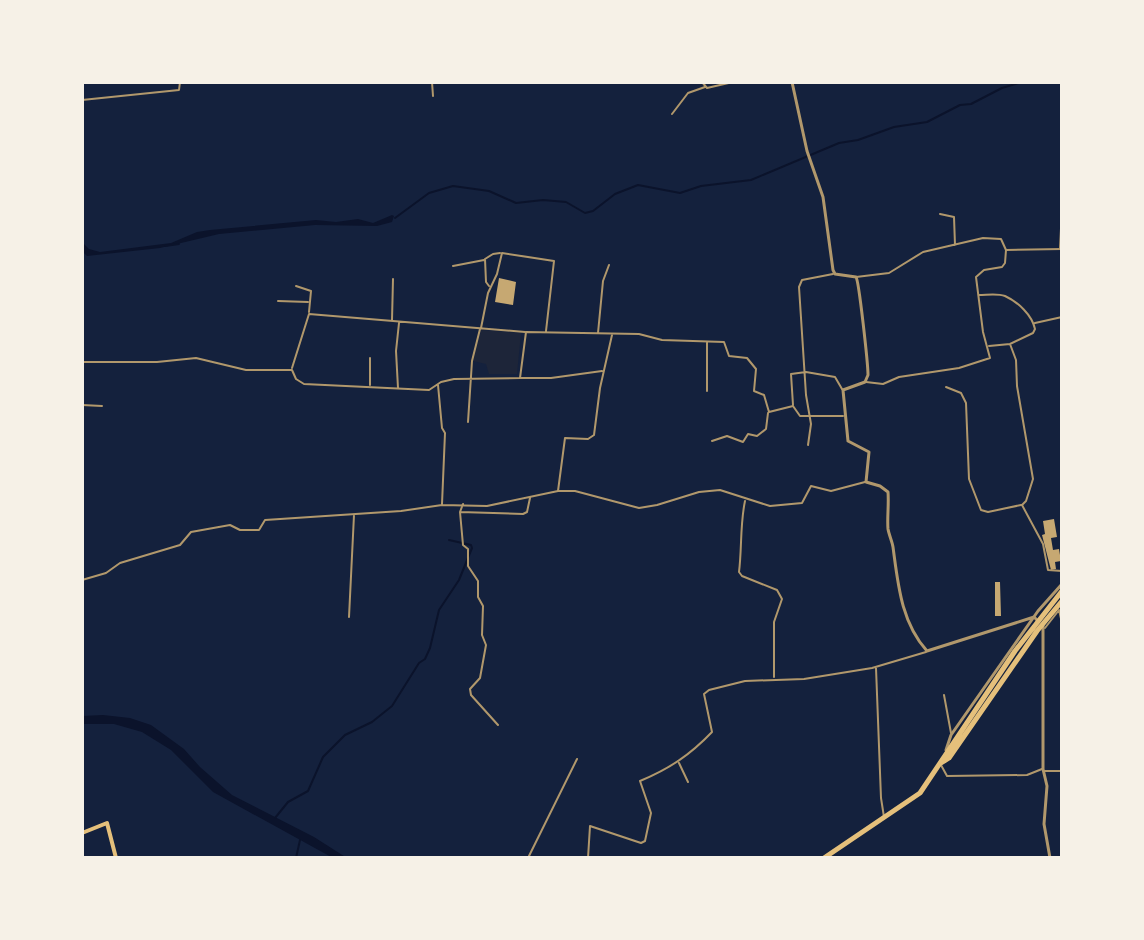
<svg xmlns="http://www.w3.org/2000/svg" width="1144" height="940" font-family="Cabin,sans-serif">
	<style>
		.green { fill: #1d2539 }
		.water { fill: #0b132b }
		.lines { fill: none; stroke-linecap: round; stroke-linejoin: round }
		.stream { stroke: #0b132b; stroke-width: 2 }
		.building { fill: #c6a872 }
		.minor { stroke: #b1986c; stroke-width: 2 }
		.tertiary { stroke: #b1986c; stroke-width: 3 }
		.secondary { stroke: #e5c07b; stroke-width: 4 }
		.trunk { stroke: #e5c07b; stroke-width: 5 }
	</style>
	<rect width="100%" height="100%" fill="#14213d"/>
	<path class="green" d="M481 330 521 333 517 374H489L486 364 473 361Z"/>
	<path class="water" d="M392 215 394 216 392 222 377 226 315 225 219 234 160 248 87 256 82 251V242L89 249 100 252 171 243 197 232 210 230 316 220 336 222 358 219 373 223Z
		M103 715 130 718 151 725 184 749 200 767 232 795 314 837 347 858H333L213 792 171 750 142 732 114 724H82V716Z"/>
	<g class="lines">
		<path class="stream" d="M395 218 429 193 453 186 489 191 516 203 543 200 566 202 585 213 593 211 615 194 638 185 680 193 701 186 751 180 839 143 858 140 894 127 927 122 960 105 971 104 1002 88 1022 82
			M165 246 179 244
			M275 818 288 802 308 791 323 757 345 735 372 722 392 706 419 663 425 659 430 648 439 610 459 580 472 548 471 545 449 540
			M296 858 300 840"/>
	</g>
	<path class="building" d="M499 278 516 282 513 305 495 302Z
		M1054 519 1057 537 1051 538 1053 550 1059 549 1061 561 1055 562 1056 569 1051 570 1042 535 1045 534 1043 521Z
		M995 582H1000L1001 616H995Z"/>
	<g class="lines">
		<path class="minor" d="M432 82 433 96
			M702 82 707 88 733 82
			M82 100 179 90 180 82
			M672 114 688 93 705 87
			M940 214 954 217 955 245
			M1060 248 1062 209
			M453 266 484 260
			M856 277 889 273 923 252 983 238 1001 239 1006 250 1062 249
			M296 286 311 291 309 312
			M489 286 486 282 485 259 493 254 500 253
			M979 295C987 295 997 293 1005 296 1018 302 1032 315 1035 329L1033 333 1010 344 989 346
			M278 301 308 302
			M392 320 393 279
			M1035 323 1062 317
			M481 328 488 293 497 274 502 253 554 261 546 331
			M598 333 603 281 609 265
			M707 342V391
			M1010 344 1016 360 1017 386 1033 479 1026 501 1022 505 1043 544 1048 570 1062 571
			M370 358V385
			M82 362H157L196 358 246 370H292L296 379 304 384 429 390 441 382 454 379 520 378 526 332 639 334 662 340 724 342 729 356 747 358 756 369 754 391 764 395 769 412 793 406 800 416H843
			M292 368 309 314 525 332
			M521 378H551L602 371
			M866 382 883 384 899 377 959 368 990 358 983 332 976 277 984 270 1002 267 1005 263 1006 250
			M438 385 442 428 445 433 442 504
			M946 387 961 393 966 403 969 479 981 510 988 512 1021 505
			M398 388 396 351 399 323
			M82 405 102 406
			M793 405 791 374 806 372 835 377 842 389
			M468 422 472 361 480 329
			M1062 436V544
			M712 441 727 436 743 442 748 434 757 436 766 429 768 413
			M808 445 811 424 806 395 799 287 802 280 833 274
			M558 491 565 438 588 439 594 435 600 388 612 335
			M745 501C740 524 742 548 739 572L742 576 777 590 782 599 774 622V677
			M463 504 460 512 523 514 527 512 530 498
			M460 512 463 545 468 549V566L478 581V597L483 606 482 635 486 645 480 678 470 689 471 695 498 725
			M82 580 106 573 120 563 180 545 191 532 230 525 240 530H259L265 520 401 511 442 505 487 506 558 491H575L639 508 657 505 699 492 720 490 770 506 802 503 811 486 831 491 865 482
			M349 617 354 515
			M1045 628 1059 610 1062 623
			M876 668 881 798 884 817
			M944 695 951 733
			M679 763 688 782
			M941 765 947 776 1027 775 1042 769
			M1045 771H1062
			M161 858 165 857
			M528 858 577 759
			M588 858 590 826 641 843 645 841 651 813 640 781C669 769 690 755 712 732L704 694 709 690 745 681 804 679 872 668 926 652"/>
		<path class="tertiary" d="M792 82 807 151 823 197 833 270 835 274 856 277C859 281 868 364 868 375L865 382 843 390 848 441 869 452 866 482 880 486 888 492C889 504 887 518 888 529 889 535 892 541 893 547 898 584 901 622 927 651L1034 617 1038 621
			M1043 626V769L1047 786 1044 824 1050 858
			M946 750 951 735 1038 611 1062 584"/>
		<path class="secondary" d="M82 833 107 823 116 858"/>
		<path class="trunk" d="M941 763 949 758 1037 631 1062 601
			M824 858 920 793 1015 651 1062 591"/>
	</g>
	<rect width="1144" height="940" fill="none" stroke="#f6f1e7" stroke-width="168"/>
</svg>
